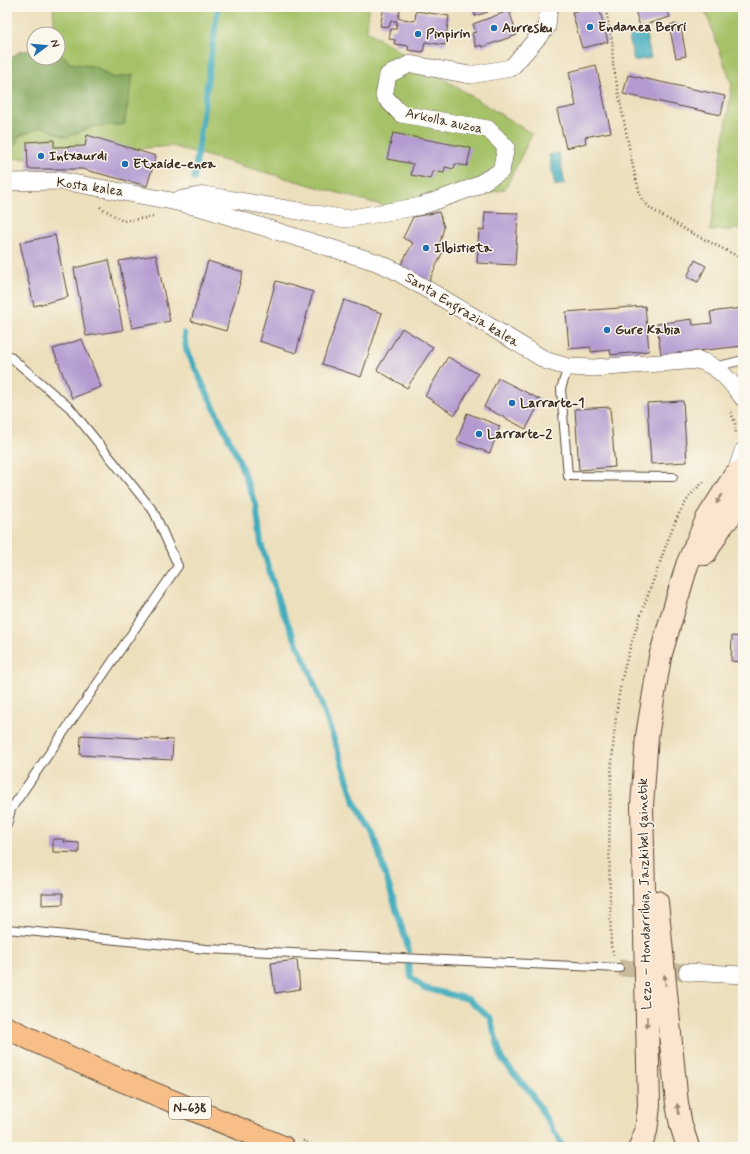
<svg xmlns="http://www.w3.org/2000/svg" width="750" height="1154" font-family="Mynerve,sans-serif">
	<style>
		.green { fill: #a6c269; stroke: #707644 }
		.forest { fill: #84a85d; stroke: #60693e }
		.water { fill: #3daabc; stroke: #3c6a6d }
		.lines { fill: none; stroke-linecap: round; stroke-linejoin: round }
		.stream { stroke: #3daabc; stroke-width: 6 }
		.building { fill: #b39bd1 }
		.street-tunnel { stroke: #c9bb9c; stroke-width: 17; stroke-dasharray: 17 8; stroke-linecap: butt }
		.lane-casing { stroke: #564536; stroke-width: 10 }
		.street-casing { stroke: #564536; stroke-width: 18 }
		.secondary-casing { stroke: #564536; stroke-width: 24 }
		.primary-casing { stroke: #564536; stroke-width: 24 }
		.path { stroke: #564536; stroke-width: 2.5; stroke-dasharray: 1 3; stroke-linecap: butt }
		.lane { stroke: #fff; stroke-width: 8 }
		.street { stroke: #fff; stroke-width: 17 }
		.secondary { stroke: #fce5cf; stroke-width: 22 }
		.primary { stroke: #f7be88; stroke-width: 22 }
		.oneway { fill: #9c8876 }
		.poi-dot { fill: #1f6fb2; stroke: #fbf7ec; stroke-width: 1.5 }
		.labels { text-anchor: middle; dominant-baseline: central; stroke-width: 3; stroke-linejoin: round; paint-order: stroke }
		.shield { fill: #fbf7ec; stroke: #75685c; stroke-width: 1 }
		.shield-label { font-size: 13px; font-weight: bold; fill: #3b2a1e }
		.poi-label { font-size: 14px; font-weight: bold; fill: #3b2a1e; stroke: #fbf7ec; text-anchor: start }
		.street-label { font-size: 14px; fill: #3b2a1e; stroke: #fbf7ec }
	</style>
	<rect width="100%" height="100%" fill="#fbf7ec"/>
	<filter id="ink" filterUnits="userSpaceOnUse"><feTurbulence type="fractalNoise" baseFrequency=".025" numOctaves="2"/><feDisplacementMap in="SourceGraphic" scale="8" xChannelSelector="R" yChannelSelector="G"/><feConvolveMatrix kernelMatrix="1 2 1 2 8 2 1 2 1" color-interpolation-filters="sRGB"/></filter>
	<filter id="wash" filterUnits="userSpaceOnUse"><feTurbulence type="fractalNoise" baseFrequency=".012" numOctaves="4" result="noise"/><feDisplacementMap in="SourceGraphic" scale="16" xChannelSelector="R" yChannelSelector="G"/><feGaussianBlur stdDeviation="0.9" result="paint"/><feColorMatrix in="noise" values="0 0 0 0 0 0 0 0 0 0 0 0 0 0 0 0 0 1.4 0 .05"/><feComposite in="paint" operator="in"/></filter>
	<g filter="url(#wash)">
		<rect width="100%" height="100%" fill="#ecdfbc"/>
		<path class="green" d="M53 7H369L367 31 532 134 505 189 413 214 172 146 10 159 19 136 42 127 66 137 99 125 124 124 113 78 96 67 70 63 58 50V34H55Z
			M704 7H743V229L710 231 732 85Z"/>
		<path class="forest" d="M34 50V58H58V50L70 63 96 67 113 78 133 75 124 125 95 126 66 137 42 127 19 136 10 159 7 157V61L20 51Z"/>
		<path class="water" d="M645 30 651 58 634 61 628 33Z
			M559 153 565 184 555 186 549 155Z"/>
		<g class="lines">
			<path class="stream" d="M194 179 218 7
				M184 333 186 349 238 458 256 505 261 543 280 606 310 672 337 748 355 803 373 834 409 951
				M408 962 411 977 424 988 468 999 490 1018 502 1060 531 1093 563 1147"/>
		</g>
		<g id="blocks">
			<path class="building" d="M384 7 400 10 398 18 415 21 416 11 449 16 445 45 425 42 423 52 408 50 409 46 394 44 395 40 389 39 391 29H396L397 21H391L389 27 380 26Z
				M473 7H486L488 12 475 16Z
				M502 7H511L513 12 510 13 517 35 482 47 481 45 476 47 472 33 476 32 473 24 503 13Z
				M591 7H599L608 42 582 48 572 12Z
				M634 7H666L670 17 640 26Z
				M676 24 681 27 686 56 676 58 669 25Z
				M596 65 611 132 585 137 586 143 566 148 557 110 576 106 569 72Z
				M628 75 725 96 721 115 623 94Z
				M393 133 471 148 467 166 455 164 454 169 445 167 444 173 433 171 431 179 411 175 413 164 387 159Z
				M87 135 156 156 147 186 82 169H28L27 142 54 140V147L85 146Z
				M439 212 444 227 439 246 444 249 428 283 400 266 413 243 403 238 413 217Z
				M485 212 518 213 515 265 477 263 479 230H484Z
				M55 235 68 297 34 306 20 243Z
				M156 255 170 321 132 328 119 261Z
				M109 260 123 330 86 336 74 268Z
				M695 260 706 266 698 282 687 277Z
				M208 261 243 272 226 331 191 321Z
				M276 281 313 292 296 353 259 341Z
				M344 300 382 313 361 377 322 364Z
				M645 306 649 351 611 355 610 350 591 352V347L569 349 566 312Z
				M743 308V346L661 355 657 324 692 319 693 325 712 323 710 312Z
				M402 328 433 347 407 388 377 370Z
				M82 339 101 387 72 398 53 349Z
				M448 357 478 374 455 415 425 396Z
				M498 378 541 400 526 429 484 407Z
				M683 401 687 462 651 464 647 403Z
				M610 407 615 467 579 470 575 409Z
				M467 413 500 426 490 453 457 441Z
				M732 636 743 637V662L731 661Z
				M81 735 173 740 172 760 80 755Z
				M53 839H65L64 842 79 843V853L53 852Z
				M42 893H63V904L42 905Z
				M297 960 300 989 275 993 271 963Z"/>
		</g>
	</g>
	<g filter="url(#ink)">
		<use href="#blocks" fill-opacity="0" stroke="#564536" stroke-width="1"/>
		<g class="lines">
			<path class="street-tunnel" d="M619 968 687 972"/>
			<defs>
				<path id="lane" d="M7 354 70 408 154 512 178 566 11 809 7 825
					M568 367 561 389 568 476 673 477
					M715 367 743 360
					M7 929 206 949 619 968"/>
				<path id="street" d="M7 182 62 181 172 201 202 208 376 262 394 270 476 318 547 361 568 367 594 368 698 360C719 366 731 382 743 398
					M178 200 204 195 346 219 421 206 474 187 501 171 506 147 488 129 401 114 384 96 388 75 410 64 470 75 511 68 547 27 549 7
					M735 475 743 451
					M687 972 743 975"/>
				<path id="secondary" d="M705 554 721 527 743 500
					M657 902 677 1104 681 1125 688 1147
					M640 1147 646 1131 649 1106 642 806 647 736 660 657 687 565 707 519 735 475 743 469"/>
				<path id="primary" d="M7 1028 97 1070 283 1147"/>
			</defs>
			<use href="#lane" class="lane-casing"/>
			<use href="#street" class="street-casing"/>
			<use href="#secondary" class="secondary-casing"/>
			<use href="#primary" class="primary-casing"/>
			<path class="path" d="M603 7 606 11 612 39 613 65 633 167 641 198 651 209 686 230 743 259
				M100 207 123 221 153 217
				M731 412 735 423 736 434
				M614 955 611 946C609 864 607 782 618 701 625 653 643 609 659 565 670 535 679 501 705 481
				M303 1141 317 1147"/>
			<use href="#lane" class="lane"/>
			<use href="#street" class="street"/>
			<use href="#secondary" class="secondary"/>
			<use href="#primary" class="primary"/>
		</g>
		<defs><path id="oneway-solid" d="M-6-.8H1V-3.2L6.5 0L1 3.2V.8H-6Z"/></defs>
		<g class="oneway">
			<use href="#oneway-solid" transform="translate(719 499) rotate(121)"/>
			<use href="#oneway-solid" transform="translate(665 980) rotate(-96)"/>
			<use href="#oneway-solid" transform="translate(647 1022) rotate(89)"/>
			<use href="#oneway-solid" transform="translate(678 1109) rotate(-100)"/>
		</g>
	</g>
	<g class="poi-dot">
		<circle cx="590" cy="27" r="4"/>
		<circle cx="494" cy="28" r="4"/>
		<circle cx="418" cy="34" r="4"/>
		<circle cx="41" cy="156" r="4"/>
		<circle cx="125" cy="164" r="4"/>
		<circle cx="426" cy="248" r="4"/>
		<circle cx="607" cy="330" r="4"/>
		<circle cx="512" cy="403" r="4"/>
		<circle cx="479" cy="434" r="4"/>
	</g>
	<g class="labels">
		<rect class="shield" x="169" y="1097" width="42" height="22" rx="3"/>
		<g class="shield-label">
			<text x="190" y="1108">N-638</text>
		</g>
		<g class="poi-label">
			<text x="598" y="27">Endanea Berri</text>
			<text x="502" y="28">Aurresku</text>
			<text x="426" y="34">Pinpirin</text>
			<text x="49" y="156">Intxaurdi</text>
			<text x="133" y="164">Etxaide-enea</text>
			<text x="434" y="248">Ilbistieta</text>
			<text x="615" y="330">Gure Kabia</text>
			<text x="520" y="403">Larrarte-1</text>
			<text x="487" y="434">Larrarte-2</text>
		</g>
		<g class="street-label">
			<text transform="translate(444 121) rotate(12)">Arkolla auzoa</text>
			<text transform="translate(90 187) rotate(8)">Kosta kalea</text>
			<text transform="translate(462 310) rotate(31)">Santa Engrazia kalea</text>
			<text transform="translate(645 894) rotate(-91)">Lezo – Hondarribia, Jaizkibel gainetik</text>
		</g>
	</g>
	<rect width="750" height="1154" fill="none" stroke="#fbf7ec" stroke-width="24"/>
	<g transform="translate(46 46) rotate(74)"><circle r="19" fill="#fbf7ec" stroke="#aea59a"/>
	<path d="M0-3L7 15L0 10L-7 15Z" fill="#1f6fb2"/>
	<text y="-6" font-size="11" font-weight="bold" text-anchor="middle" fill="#3b2a1e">N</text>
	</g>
</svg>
